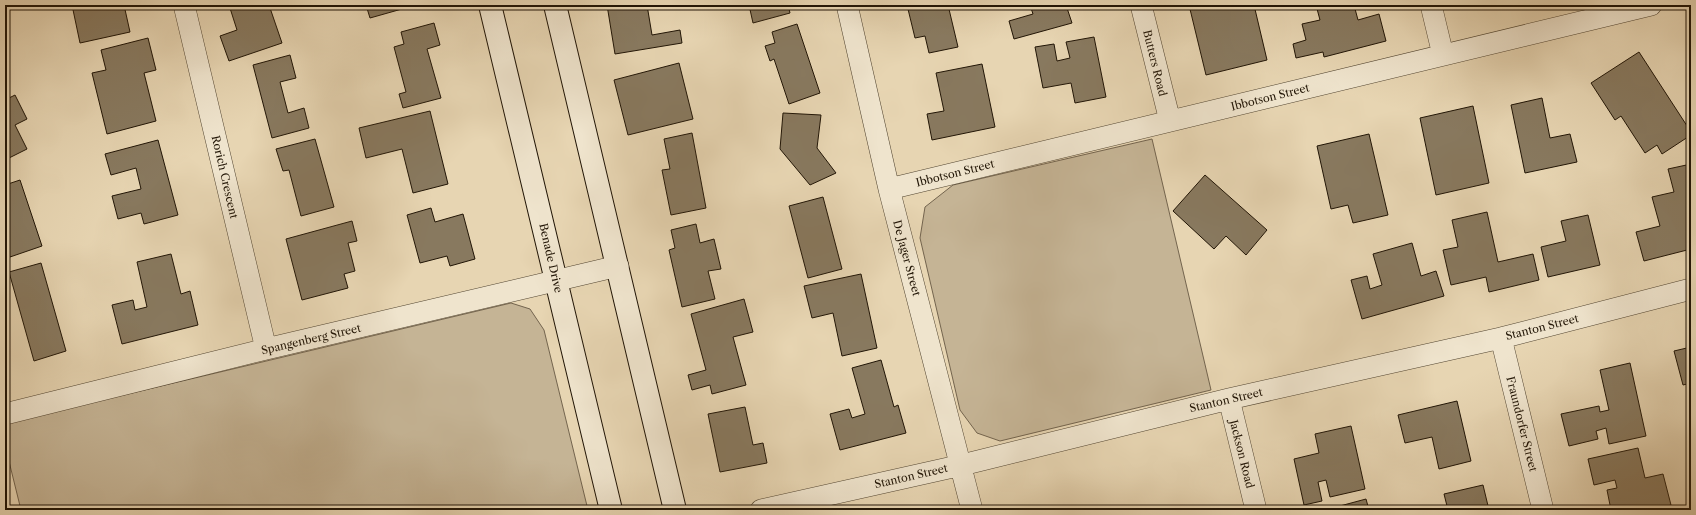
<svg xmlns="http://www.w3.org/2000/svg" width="1696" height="515" font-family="'Libre Caslon Text',serif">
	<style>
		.green { fill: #c5b495; stroke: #73644e }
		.building { fill: #88795f; stroke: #211506 }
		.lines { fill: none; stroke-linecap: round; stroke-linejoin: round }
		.street-casing { stroke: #524531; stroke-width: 22 }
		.secondary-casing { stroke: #211506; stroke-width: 24 }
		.street { stroke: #efe4cd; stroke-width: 21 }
		.secondary { stroke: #efe4cd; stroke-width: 22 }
		.labels { text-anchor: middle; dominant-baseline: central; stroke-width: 4; stroke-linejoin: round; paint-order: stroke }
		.street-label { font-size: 11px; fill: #211506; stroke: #efe4cd }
	</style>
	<rect width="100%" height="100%" fill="#e7d5b2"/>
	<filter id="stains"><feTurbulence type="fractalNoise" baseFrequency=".005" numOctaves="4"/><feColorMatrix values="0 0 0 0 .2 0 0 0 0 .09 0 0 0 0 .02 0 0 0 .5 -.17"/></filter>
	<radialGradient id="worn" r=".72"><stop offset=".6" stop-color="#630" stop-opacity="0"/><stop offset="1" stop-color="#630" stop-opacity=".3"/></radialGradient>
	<path class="green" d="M1152 139 1211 390 1000 441 977 433 960 410 920 238 925 207 953 185Z
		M511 303 530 309 544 330 588 510H21L5 445V423Z"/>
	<path class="building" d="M72 5H124L130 32 80 43Z
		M229 5H269L282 43 229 61 220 36 237 30Z
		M366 5H416L370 18Z
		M607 5H647L652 35 680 30 682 43 615 54Z
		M749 5H788L790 13 753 23Z
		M907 5H948L958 47 929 53 925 36 915 38Z
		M1030 5H1066L1072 23 1014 39 1009 21 1033 14Z
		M1189 5H1254L1267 60 1206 75Z
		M1316 5H1354L1358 20 1379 14 1386 41 1324 57 1323 52 1296 58 1293 44 1306 40 1302 24 1320 20Z
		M5 14 9 38 5 39Z
		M434 23 440 45 427 49 441 98 403 108 399 94 406 92 394 47 404 44 401 32Z
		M797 24 820 93 789 104 774 59 770 61 765 46 775 43 772 32Z
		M1094 37 1106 97 1075 103 1071 83 1043 88 1035 47 1054 44 1057 61 1070 58 1066 42Z
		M148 38 156 70 144 73 156 121 107 134 92 73 106 70 101 50Z
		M1639 52 1691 132V135L1662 154 1657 145 1645 153 1621 116 1615 120 1591 83Z
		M290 55 296 78 280 82 288 113 304 108 309 128 272 138 253 65Z
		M679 63 693 119 628 135 614 80Z
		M982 64 995 127 932 140 927 114 944 111 936 73Z
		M15 95 27 119 15 125 27 149 5 160V100Z
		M1542 98 1550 138 1570 134 1577 162 1525 173 1511 105Z
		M1473 106 1489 183 1436 195 1420 118Z
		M430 111 448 184 413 193 402 149 366 158 359 128Z
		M783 113 821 115 817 148 836 173 810 185 780 149Z
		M692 133 706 208 671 215 662 170 670 169 664 139Z
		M1369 134 1388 215 1353 223 1348 205 1331 209 1317 146Z
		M315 139 334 207 301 216 289 170 283 171 276 149Z
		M158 140 178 215 144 224 141 213 118 219 112 196 141 189 136 168 111 175 105 154Z
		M1691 164V249L1644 261 1636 232 1660 226 1652 197 1674 192 1668 169Z
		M1205 175 1267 230 1246 255 1226 236 1214 249 1173 211Z
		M20 180 42 246 10 257 5 241V185Z
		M823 197 842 269 808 278 789 206Z
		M431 208 435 222 463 214 475 259 450 266 447 256 420 263 407 215Z
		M1487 212 1498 262 1533 254 1539 280 1489 292 1486 277 1451 285 1443 250 1458 247 1452 220Z
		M1588 215 1600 265 1548 277 1541 247 1566 241 1561 221Z
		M352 221 357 241 348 243 355 271 344 274 348 288 302 300 286 239Z
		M696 224 700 243 714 239 721 269 708 271 715 299 682 307 669 250 675 248 671 230Z
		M1412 243 1421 276 1436 271 1444 296 1362 319 1351 280 1367 276 1370 289 1382 285 1373 254Z
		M171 254 181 294 190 291 198 325 122 344 112 305 133 300 135 310 147 307 137 262Z
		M41 263 66 351 34 361 9 272Z
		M861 274 877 348 842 356 833 313 812 318 804 286Z
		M744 299 753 332 733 337 746 385 712 394 710 385 692 390 688 375 706 370 691 314Z
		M1691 347V383L1683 385 1674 351Z
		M881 360 894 407 898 405 906 433 840 450 830 414 849 409 852 418 865 414 852 368Z
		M1630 363 1646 436 1609 444 1606 428 1596 431 1598 439 1569 446 1561 414 1599 406 1600 412 1609 410 1600 370Z
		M1457 401 1471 461 1439 469 1432 437 1405 443 1398 415Z
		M745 407 753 445 763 443 767 463 720 472 708 414Z
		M1351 426 1365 489 1330 497 1326 480 1318 482 1322 501 1304 505 1294 459 1319 453 1315 434Z
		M1638 448 1645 478 1663 474 1671 505 1649 510H1611L1607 490 1617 488 1615 480 1594 485 1588 459Z
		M1483 485 1489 510H1448L1444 494Z
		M1366 499 1369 510H1325Z"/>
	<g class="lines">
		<defs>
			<path id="street" d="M184 5 266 349
				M847 5 889 189 972 510
				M1141 5 1170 121
				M1431 5 1443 55
				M889 189 1651 5
				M1501 338 1543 510
				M1229 399 1256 510
				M5 414 266 349 618 266
				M761 510 962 465 1229 399 1501 338 1691 289"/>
			<path id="secondary" d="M490 5 611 510
				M555 5 675 510"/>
		</defs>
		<use href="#street" class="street-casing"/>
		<use href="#secondary" class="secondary-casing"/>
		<use href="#street" class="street"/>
		<use href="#secondary" class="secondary"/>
	</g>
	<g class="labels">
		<g class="street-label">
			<text transform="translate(1155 63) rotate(76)">Butters Road</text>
			<text transform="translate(1270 97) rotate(-14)">Ibbotson Street</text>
			<text transform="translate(955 173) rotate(-14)">Ibbotson Street</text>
			<text transform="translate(225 177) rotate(77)">Rorich Crescent</text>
			<text transform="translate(551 258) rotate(77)">Benade Drive</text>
			<text transform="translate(907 258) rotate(75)">De Jager Street</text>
			<text transform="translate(1542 327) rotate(-14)">Stanton Street</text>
			<text transform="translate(311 339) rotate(-13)">Spangenberg Street</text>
			<text transform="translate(1226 400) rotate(-13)">Stanton Street</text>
			<text transform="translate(1522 424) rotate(76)">Fraundorfer Street</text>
			<text transform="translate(1242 454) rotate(76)">Jackson Road</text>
			<text transform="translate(911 476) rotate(-13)">Stanton Street</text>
		</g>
	</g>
	<rect width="1696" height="515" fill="none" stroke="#e7d5b2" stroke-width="20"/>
	<rect x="6" y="6" width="1684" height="503" fill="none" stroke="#211506" stroke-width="2"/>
	<rect x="10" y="10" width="1676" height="495" fill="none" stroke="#211506"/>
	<rect width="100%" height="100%" filter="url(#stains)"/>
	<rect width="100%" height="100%" fill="url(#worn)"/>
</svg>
